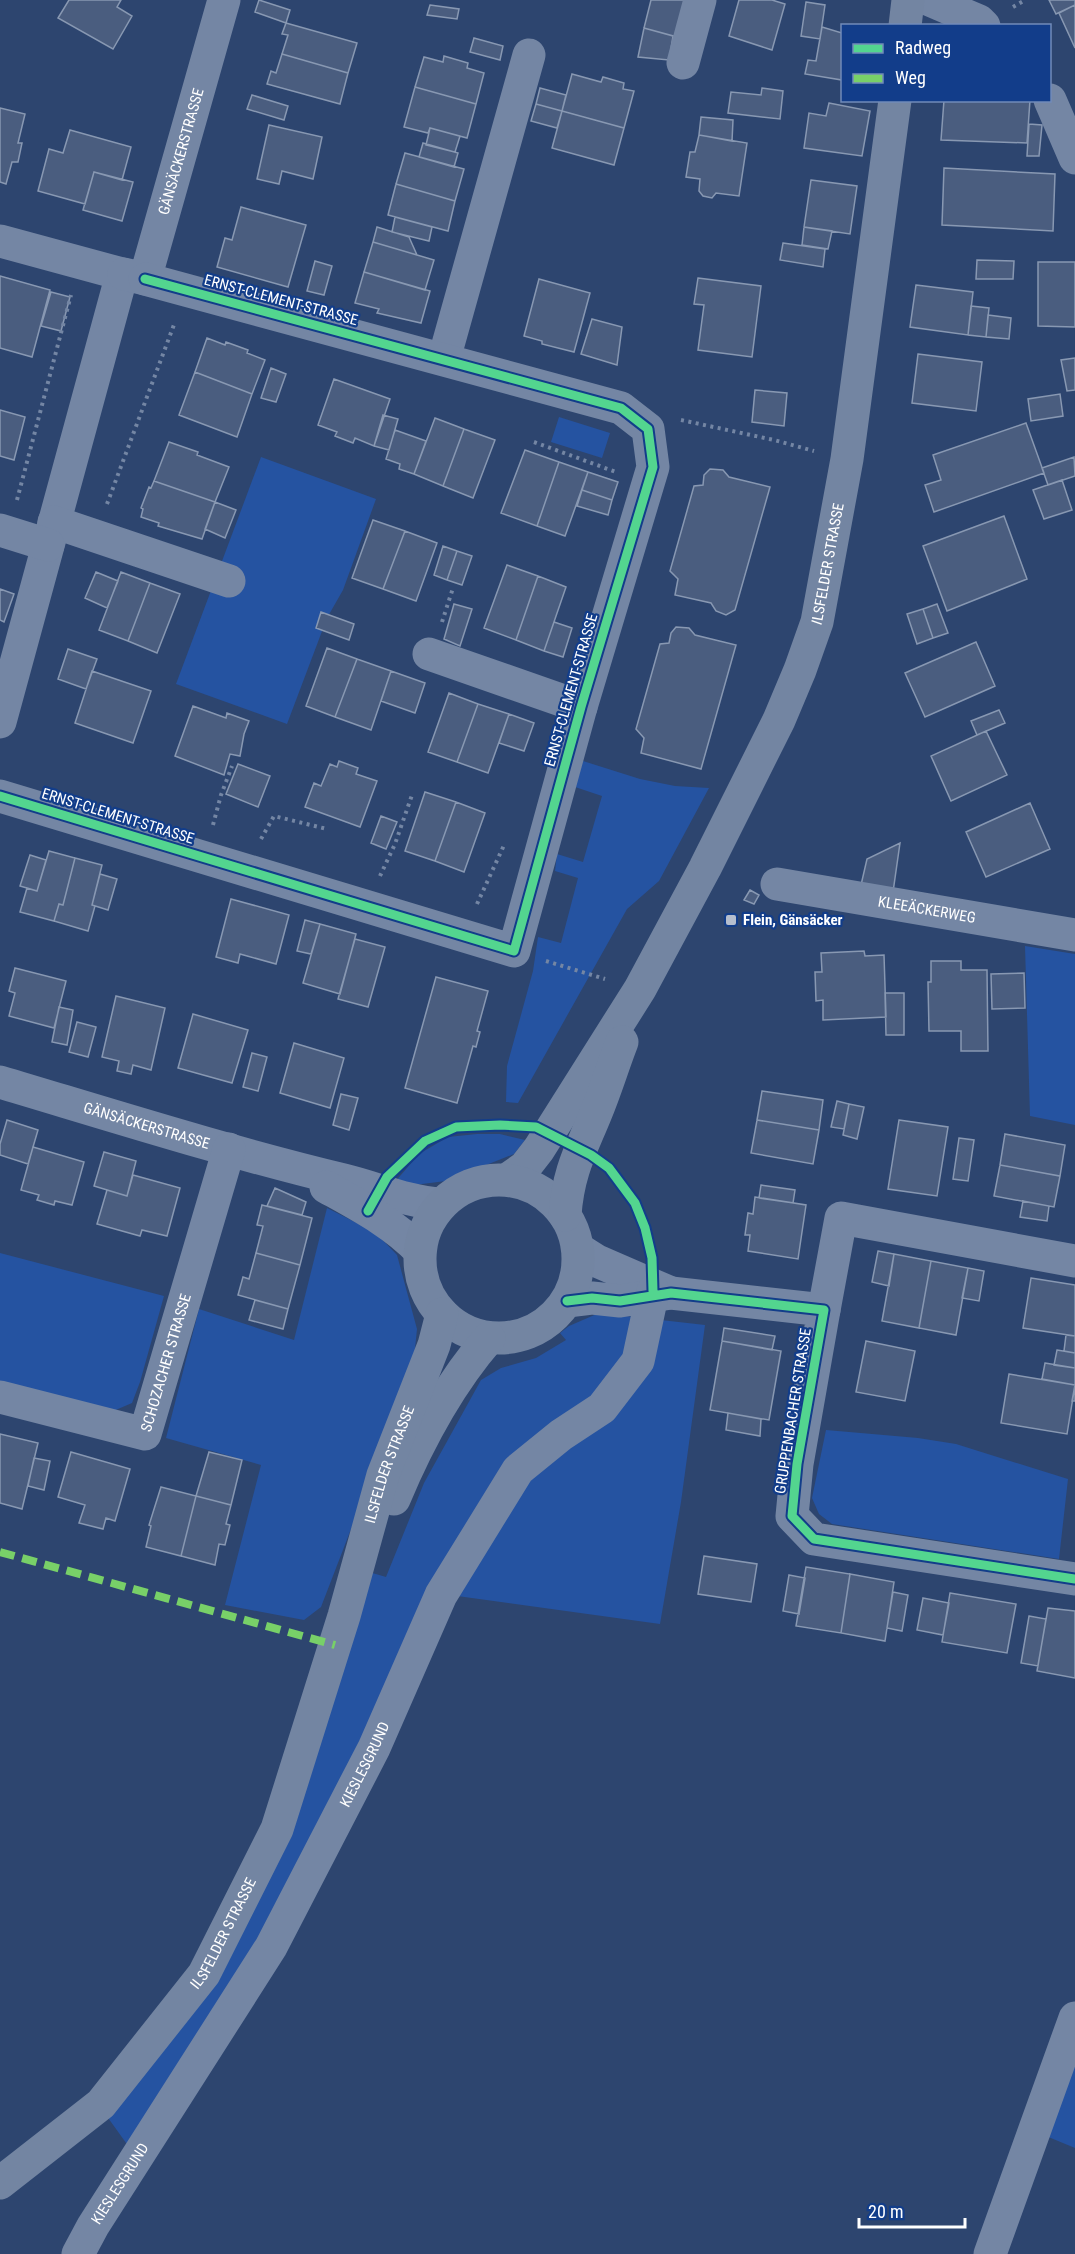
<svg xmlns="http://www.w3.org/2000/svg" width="1075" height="2254" font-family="'Roboto Condensed',sans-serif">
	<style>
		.green { fill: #2553a1 }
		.building { fill: #4a5d7f; stroke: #8898b2; stroke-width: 1.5 }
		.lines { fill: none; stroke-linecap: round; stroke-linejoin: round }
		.path { stroke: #7486a4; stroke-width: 4; stroke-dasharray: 3 4.5; stroke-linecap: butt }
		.minor { stroke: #7486a4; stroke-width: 33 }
		.major { stroke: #7385a2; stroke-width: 33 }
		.quiet { stroke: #78d068; stroke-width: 8; stroke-dasharray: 15 8; stroke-linecap: butt }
		.cycleway-casing { stroke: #123d8a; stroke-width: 13 }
		.cycleway { stroke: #53d58f; stroke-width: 9 }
		.poi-dot { fill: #b6becd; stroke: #123d8a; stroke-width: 2 }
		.labels { text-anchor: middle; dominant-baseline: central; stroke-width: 4.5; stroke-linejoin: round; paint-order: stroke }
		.street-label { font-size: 15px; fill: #fff; stroke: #123d8a }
		.poi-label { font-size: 15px; font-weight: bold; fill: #fff; stroke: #123d8a; text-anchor: start }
	</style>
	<rect width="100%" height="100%" fill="#2d456f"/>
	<path class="green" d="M559 417 610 433 602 458 551 442Z
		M261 457 376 499 343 590 327 618 287 724 176 684Z
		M583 761 640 779 675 786 709 788 659 881 627 909 518 1103 506 1102 507 1066 533 971 538 937 561 943 578 878 555 871 557 854 583 862 602 796 575 787Z
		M1025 946 1075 954V1125L1030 1116Z
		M477 1134H500L525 1140 514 1154 446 1181 414 1185 394 1183 419 1154 448 1137Z
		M327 1208 375 1232 397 1255 417 1329 413 1368 321 1607 304 1620 225 1605 261 1465 166 1438 199 1309 294 1340Z
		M0 1253 164 1296 140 1382 132 1403 111 1412 0 1384Z
		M599 1313 705 1325 681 1502 660 1624 450 1595 370 1746 134 2154 106 2115 207 1980 369 1572 386 1577 424 1483 481 1380 501 1368 536 1358 566 1340 560 1333 569 1326Z
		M826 1430 918 1438 956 1444 1068 1479 1059 1559 832 1524 819 1514 812 1498Z
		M1075 2005V2148L1029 2129Z"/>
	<path class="building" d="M69 0H121L117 7 132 16 113 49 58 18Z
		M259 0 290 10 286 23 255 12Z
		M651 0H690L681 38 644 28Z
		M739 0H772L785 4 772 50 729 36Z
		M1049 0H1075V5L1056 14Z
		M806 2 825 5 820 39 801 36Z
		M430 5 459 9 457 19 427 15Z
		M1075 5V48L1059 13Z
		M286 23 357 43 348 73 282 54 288 35 282 34Z
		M822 27 842 33V80L805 74 808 60 816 61Z
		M644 28 673 36 669 60 638 57Z
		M474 38 503 46 500 60 470 52Z
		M282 54 348 73 340 104 267 84 271 71 276 73Z
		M444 56 468 63 467 68 484 73 476 104 415 87 424 57 443 62Z
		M572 74 601 82 603 77 624 83 623 89 634 91 624 128 562 111Z
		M415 87 476 104 467 138 430 128 428 133 404 127Z
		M540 88 566 95 562 111 536 104Z
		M762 88 783 91 780 119 728 113 731 92 761 95Z
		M252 95 288 106 284 120 247 109Z
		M944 100H1030L1027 143 941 140Z
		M829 103 870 111 862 156 804 148 809 113 826 116Z
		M536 104 562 111 557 128 531 121Z
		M0 108 25 114 18 143H22L18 162H12L6 184 0 182Z
		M562 111 624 128 614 165 552 148Z
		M701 117 733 120 732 141 699 135Z
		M1029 124 1042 125 1039 156H1027Z
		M269 125 322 137 313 179 282 171 279 184 257 179Z
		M430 128 460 136 455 152 426 145Z
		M70 130 131 147 122 180 94 172 85 204 38 191 49 149 63 153Z
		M699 135 747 143 739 196 716 193 712 198 703 196 699 191 700 179 686 177 690 152H695Z
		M423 143 458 153 454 167 419 157Z
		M405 153 464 169 455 201 396 184Z
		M944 168 1055 174 1053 231 942 225Z
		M94 172 133 182 122 221 83 210Z
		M811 180 857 186 850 234 804 227Z
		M396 184 455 201 448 231 388 215Z
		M241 207 306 225 288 287 217 267 225 238 232 240Z
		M395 217 432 227 429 241 392 232Z
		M377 227 409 237 417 255 373 242Z
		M804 227 832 231 828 249 802 245Z
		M373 242 434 260 425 290 364 272Z
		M783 243 825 249 823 267 780 260Z
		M977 260 1014 261 1013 279H976Z
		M315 261 332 266 324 295 307 291Z
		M1038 262H1075V327L1038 326Z
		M364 272 430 291 421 323 377 313 379 309 355 303Z
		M0 276 50 290 32 357 0 348Z
		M698 278 761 286 752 357 698 350 704 305 694 304Z
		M539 279 590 293 574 352 542 344V341L524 336Z
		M916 285 973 292 968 335 910 327Z
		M51 292 70 297 61 331 41 326Z
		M971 306 989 308 986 337 968 335Z
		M988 315 1011 318 1009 339 986 337Z
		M592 319 622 327 617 365 581 354Z
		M207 338 225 345 226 342 248 350 247 353 265 360 252 394 195 372Z
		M918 354 982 362 976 411 912 403Z
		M1075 358V390L1067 391 1061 360Z
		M271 368 286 374 276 402 261 398Z
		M195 372 252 394 237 437 179 415Z
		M334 379 390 399 374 446 355 438 353 443 335 436 337 432 318 425Z
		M755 390 787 393 784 426 752 422Z
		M1060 394 1063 416 1031 421 1028 399Z
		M0 410 25 417 14 460 0 456Z
		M383 415 398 419 389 450 374 446Z
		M435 418 464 429 443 486 414 474Z
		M1026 423 1044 473 934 512 925 485 941 480 933 455Z
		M464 429 495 440 473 498 443 486Z
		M395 430 426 441 414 474 399 469 400 464 386 459Z
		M169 442 198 452 197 455 229 467 215 502 154 481Z
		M525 450 559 462 537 526 501 513Z
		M1074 457 1075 476 1048 485 1042 468Z
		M559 462 588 472 565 536 537 526Z
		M710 469 723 470 729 477 770 487 735 610 726 615 716 611 711 603 675 595 678 579 670 571 694 486 703 485 704 475Z
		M588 472 618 482 612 500 582 490Z
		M1062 480 1072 510 1044 519 1033 490Z
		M154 481 215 502 202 539 158 526 159 523 141 517 143 509 141 508 149 487 151 488Z
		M582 490 612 500 608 515 577 506Z
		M215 502 236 510 225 538 205 529Z
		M1004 516 1027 579 947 611 923 546Z
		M373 520 405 531 383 589 352 578Z
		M405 531 437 543 416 601 383 589Z
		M443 546 457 551 447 580 434 575Z
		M457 551 472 556 462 585 447 580Z
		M507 565 538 576 516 640 484 628Z
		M96 572 118 581 107 608 85 598Z
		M121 572 150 583 128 641 99 630Z
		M538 576 566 587 544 651 516 640Z
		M150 583 180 594 157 653 128 641Z
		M0 589 14 594 4 622 0 620Z
		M454 604 472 609 460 646 444 639Z
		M937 604 948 633 933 638 923 609Z
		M923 609 933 638 917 644 907 614Z
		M321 612 354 624 349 640 316 628Z
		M554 622 572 628 563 657 544 651Z
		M676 627 689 628 695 635 736 645 701 769 641 753 644 738 636 729 660 644 669 643 671 633Z
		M976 642 995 686 925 717 905 673Z
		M327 648 357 659 335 717 306 706Z
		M68 649 97 659 86 689 58 679Z
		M357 659 391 671 371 730 335 717Z
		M92 671 151 691 133 743 75 723Z
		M391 671 425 683 415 713 381 701Z
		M449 693 478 704 457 762 428 752Z
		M478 704 509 714 488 773 457 762Z
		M193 706 226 718 227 713 249 721 244 734 240 756 230 754 224 775 175 756Z
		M999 710 1005 723 977 735 971 721Z
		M509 714 534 723 524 751 499 743Z
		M986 731 1007 775 951 801 931 756Z
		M339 761 358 768 356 774 377 781 360 827 305 807 314 783 321 786 330 764 337 767Z
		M238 764 270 776 258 807 226 794Z
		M425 792 456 802 435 861 405 851Z
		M456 802 485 813 464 872 435 861Z
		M1030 803 1050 849 986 877 966 832Z
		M381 816 397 822 386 849 371 843Z
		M900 843 893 892 861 885 867 859Z
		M49 851 75 858 63 905 59 904 54 921 20 912 27 888 37 891Z
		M30 855 46 860 37 891 20 886Z
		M75 858 102 865 92 905 95 906 88 931 54 921 59 904 63 905Z
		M100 874 117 879 108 910 92 905Z
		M750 890 759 895 754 904 744 900Z
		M231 899 289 915 276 964 240 954 238 963 216 957Z
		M305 920 320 924 311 954 297 951Z
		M320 924 356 934 340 994 303 983Z
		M355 939 385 947 368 1007 338 999Z
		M864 951 865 956 884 955 886 1017 823 1020V1000L816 1001 815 972H822L821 953Z
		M931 961H961V970H987L988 1051H961V1031H929L928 982H931Z
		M15 968 66 981 54 1028 9 1016 15 993 9 991Z
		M1024 973 1025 1008 992 1009 991 974Z
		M436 977 488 991 477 1031 480 1032 476 1047 473 1046 457 1103 405 1088Z
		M885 993H904V1035H886Z
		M116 996 165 1008 151 1070 133 1065 131 1074 117 1071 119 1061 102 1057Z
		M59 1007 73 1010 67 1045 52 1042Z
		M193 1014 248 1030 232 1083 178 1068Z
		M77 1022 96 1027 88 1057 69 1052Z
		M294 1043 344 1058 330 1108 280 1093Z
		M252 1053 267 1057 258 1091 243 1087Z
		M762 1091 823 1100 819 1130 757 1120Z
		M341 1094 358 1098 349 1130 333 1125Z
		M837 1101 849 1104 844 1129 831 1127Z
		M849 1104 864 1107 857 1139 843 1135Z
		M7 1120 38 1130 28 1164 0 1155V1144Z
		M757 1120 819 1130 813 1164 751 1153Z
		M899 1120 948 1127 937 1196 888 1189Z
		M1005 1134 1065 1145 1060 1176 1000 1165Z
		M959 1138 974 1140 968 1181 953 1179Z
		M33 1147 84 1162 72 1205 55 1201 54 1205 37 1200 39 1195 21 1190Z
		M104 1152 136 1161 127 1196 94 1186Z
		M1000 1165 1060 1176 1054 1207 994 1196Z
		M133 1175 180 1188 167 1236 142 1230 140 1236 97 1224 107 1190 127 1196Z
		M761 1185 795 1190 793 1203 759 1198Z
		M275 1188 306 1202 302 1215 267 1206Z
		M755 1197 806 1205 798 1259 748 1251 750 1235H745L748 1213 753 1214Z
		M1023 1201 1049 1206 1047 1221 1020 1217Z
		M262 1205 312 1218 300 1265 256 1253 263 1226 257 1225Z
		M878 1251 894 1254 889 1286 872 1282Z
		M256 1253 300 1265 288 1309 238 1295 243 1277 249 1279Z
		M894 1254 931 1261 919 1328 882 1321Z
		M931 1261 968 1268 956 1335 919 1328Z
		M968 1268 984 1271 979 1301 962 1298Z
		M1031 1278 1075 1285V1336L1023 1328Z
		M255 1300 288 1309 283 1329 249 1320Z
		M724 1328 775 1336 772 1350 722 1341Z
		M1066 1335 1075 1336V1353L1064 1351Z
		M722 1341 781 1351 769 1420 710 1410Z
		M866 1341 915 1351 905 1401 856 1392Z
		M1057 1350 1075 1353V1368L1054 1365Z
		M1045 1363 1075 1368V1401H1072L1075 1385 1042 1379Z
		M1009 1374 1075 1385 1067 1434 1001 1423Z
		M728 1413 761 1419 760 1436 726 1430Z
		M0 1434 38 1443 22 1509 0 1503Z
		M71 1452 130 1469 115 1521 106 1518 103 1529 79 1523 85 1505 58 1497Z
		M209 1452 242 1460 231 1505 196 1496Z
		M34 1458 50 1461 44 1490 28 1486Z
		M161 1487 196 1496 181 1556 146 1547 151 1526 149 1525Z
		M196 1496 231 1505 226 1524 230 1525 225 1545 219 1544 215 1565 181 1556Z
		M704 1556 757 1564 751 1602 698 1594Z
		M806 1567 850 1574 841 1633 796 1626Z
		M850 1574 894 1582 885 1641 841 1633Z
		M789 1575 805 1578 799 1614 783 1611Z
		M893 1592 908 1595 902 1631 887 1628Z
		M950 1593 1016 1604 1007 1653 942 1642Z
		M923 1598 949 1603 943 1635 917 1630Z
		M1048 1608 1075 1611V1678L1037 1671Z
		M1029 1616 1046 1619 1038 1666 1021 1663Z"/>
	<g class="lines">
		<path class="path" d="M1013 7 1025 0
			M681 420 774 440 814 451
			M534 442 616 472
			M17 500 71 295
			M107 504 175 322
			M442 622 453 588
			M213 825 221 795 232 766
			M261 839 274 816 327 829
			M380 876 395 844 412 795
			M477 904 505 843
			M546 961 605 979"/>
		<g class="minor">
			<path d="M930 0 979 21 984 26"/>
			<path d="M683 63 700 0"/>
			<path d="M1050 100 1075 158"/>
			<path d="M0 241 122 274 0 722"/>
			<path id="s1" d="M124 274 145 279 224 0"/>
			<path d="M444 359 529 55"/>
			<path d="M54 522 229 581"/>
			<path d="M0 530 48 545"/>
			<path d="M429 654 581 707"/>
			<path d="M0 796 514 951 581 707 653 467 648 429 621 408 145 279"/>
			<path id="s2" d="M777 884 1075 935"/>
			<path id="s3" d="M0 1082C114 1116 228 1152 344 1180 377 1188 407 1202 441 1204"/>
			<path d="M326 1187C360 1206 393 1223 420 1251"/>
			<path d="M578 1249 597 1261 671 1293"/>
			<path d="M567 1301 592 1298 620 1301 671 1293 824 1310 797 1464 792 1516 814 1539 1075 1579"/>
			<path d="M824 1310 841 1218 1075 1261"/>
			<path id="s4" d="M0 1397 145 1434 229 1149"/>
			<path id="s5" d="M78 2254 93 2226 271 1947 374 1748 441 1595 518 1470 561 1435 602 1408 638 1361 653 1291"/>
			<path d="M990 2254 1075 2018"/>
		</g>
		<g class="major">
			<path d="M905 26 908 0"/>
			<path id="s6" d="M508 1179 525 1167 539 1149 640 989 705 868 779 720 800 670 817 622 847 459 895 100"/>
			<circle cx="499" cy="1259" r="79"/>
			<path d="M565 1215C568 1172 581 1150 596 1113 606 1089 613 1065 622 1042"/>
			<path d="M394 1499C418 1442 448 1385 489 1338"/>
			<path id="s7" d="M0 2183 101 2104 204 1974 277 1829 344 1616 383 1475 434 1345 442 1314"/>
		</g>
		<path class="quiet" d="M0 1552 335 1645"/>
		<defs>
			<path id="cycleway" d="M0 796 514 951 581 707 653 467 648 429 621 408 145 279
				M368 1211 387 1177 425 1141 456 1127 500 1125 536 1127 591 1155 609 1168 635 1203 645 1228 652 1258 653 1291
				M567 1301 592 1298 620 1301 671 1293 824 1310 797 1464 792 1516 814 1539 1075 1579"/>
		</defs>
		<use href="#cycleway" class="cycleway-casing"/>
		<use href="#cycleway" class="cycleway"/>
	</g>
	<rect class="poi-dot" x="725" y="914" width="12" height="12" rx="3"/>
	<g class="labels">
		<g class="street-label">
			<text stroke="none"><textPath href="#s1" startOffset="154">GÄNSÄCKERSTRASSE</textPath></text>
			<text transform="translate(281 300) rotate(15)">ERNST-CLEMENT-STRASSE</text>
			<text stroke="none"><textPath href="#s6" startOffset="700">ILSFELDER STRASSE</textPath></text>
			<text transform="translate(571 690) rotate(-74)">ERNST-CLEMENT-STRASSE</text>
			<text transform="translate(118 816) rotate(17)">ERNST-CLEMENT-STRASSE</text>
			<text stroke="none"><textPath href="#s2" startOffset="152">KLEEÄCKERWEG</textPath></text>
			<text stroke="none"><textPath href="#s3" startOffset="153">GÄNSÄCKERSTRASSE</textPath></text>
			<text stroke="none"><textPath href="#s4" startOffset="224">SCHOZACHER STRASSE</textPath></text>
			<text transform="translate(793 1411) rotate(-81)">GRUPPENBACHER STRASSE</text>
			<text stroke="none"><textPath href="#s7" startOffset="838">ILSFELDER STRASSE</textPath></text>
			<text stroke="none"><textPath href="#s5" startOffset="568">KIESLESGRUND</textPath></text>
			<text stroke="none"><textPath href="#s7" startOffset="339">ILSFELDER STRASSE</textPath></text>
			<text stroke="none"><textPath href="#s5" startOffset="82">KIESLESGRUND</textPath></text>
		</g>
		<g class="poi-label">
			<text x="743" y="920">Flein, Gänsäcker</text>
		</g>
	</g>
	<rect x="841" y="24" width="210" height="78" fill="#123d8a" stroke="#718bb9" stroke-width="1.5"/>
	<rect x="853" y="44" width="30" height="9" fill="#53d58f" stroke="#718bb9" stroke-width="1.5"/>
	<text x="895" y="54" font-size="18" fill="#ffffff">Radweg</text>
	<rect x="853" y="74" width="30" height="9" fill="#78d068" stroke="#718bb9" stroke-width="1.5"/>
	<text x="895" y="84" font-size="18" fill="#ffffff">Weg</text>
	<path d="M859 2218v9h106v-9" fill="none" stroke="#ffffff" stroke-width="3"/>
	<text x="868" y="2218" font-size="18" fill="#ffffff" stroke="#123d8a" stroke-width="4.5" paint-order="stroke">20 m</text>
</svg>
